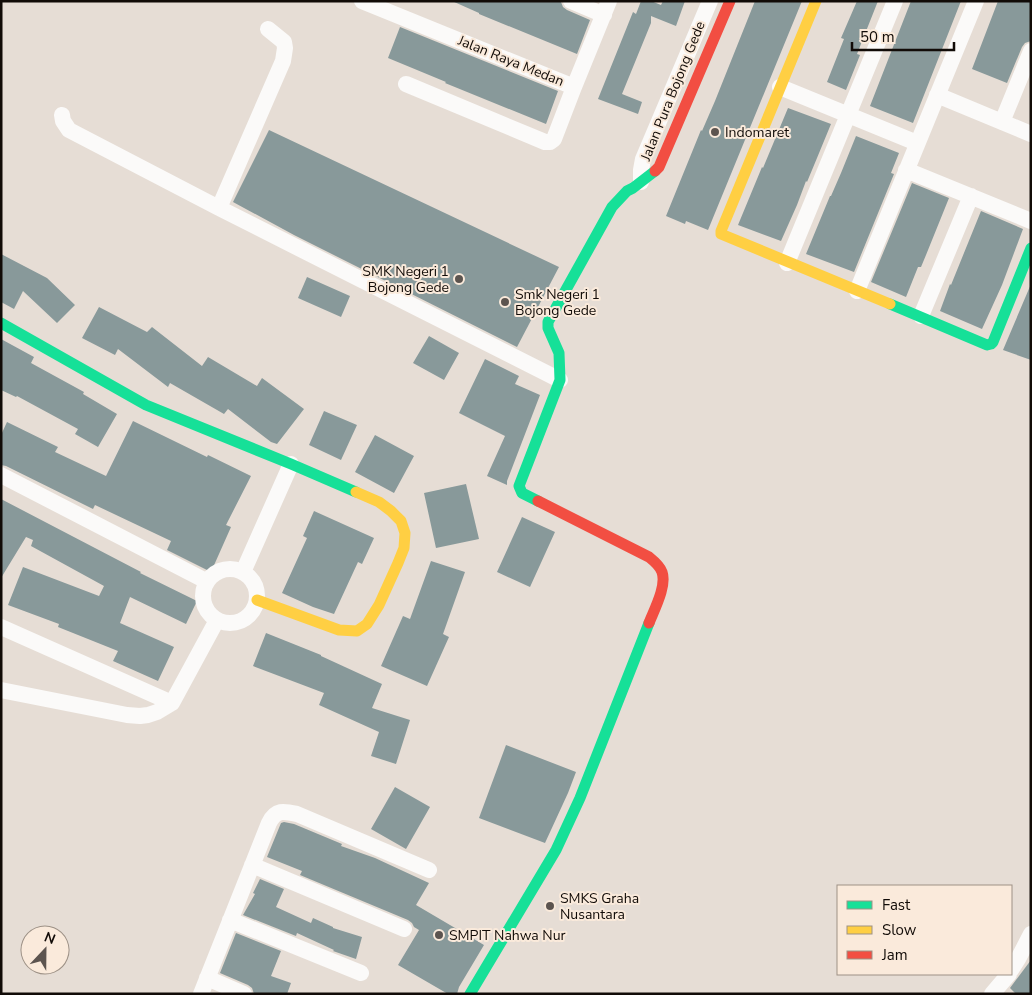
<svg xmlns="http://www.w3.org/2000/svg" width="1032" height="995" font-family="'Nunito Sans',sans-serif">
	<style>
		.building { fill: #88999a }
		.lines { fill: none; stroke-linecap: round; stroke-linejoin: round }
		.street { stroke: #fbfaf9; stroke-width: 16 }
		.fast { stroke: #16e098; stroke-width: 11 }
		.slow { stroke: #ffcf43; stroke-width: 11 }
		.jam { stroke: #f24e42; stroke-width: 11 }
		.poi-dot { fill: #5c544f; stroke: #faeadb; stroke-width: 2 }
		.labels { text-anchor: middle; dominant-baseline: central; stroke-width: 4; stroke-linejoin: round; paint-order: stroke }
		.street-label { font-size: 14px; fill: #110b07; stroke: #faeadb }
		.poi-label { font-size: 14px; fill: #110b07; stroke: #faeadb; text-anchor: start }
	</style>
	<rect width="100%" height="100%" fill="#e6ddd5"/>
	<path class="building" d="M452 1H558L561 2 563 7 567 10 590 20 577 54 479 14V13Z
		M641 1H651L661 5 663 1H685L676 26 651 16V23L622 94 642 102 638 114 598 99 633 12 636 14Z
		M755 1H802L708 230 686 221 685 224 666 216 701 130 702 131 715 101Z
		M857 1H878L857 54 860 55 846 90 827 82 844 39 841 38Z
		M911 1H961L913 123 870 106Z
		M998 1H1031V41L1025 43 1022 47 1007 83 972 69Z
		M400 27 558 91 546 124 445 83 446 82 388 58Z
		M788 108 831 124 817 158 807 182 806 181 797 205 781 241 738 225 762 167 763 168Z
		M269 130 559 267 517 347 294 235 233 202Z
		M856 136 899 153 891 173 894 174 854 272 806 254 830 196H831L841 173Z
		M912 183 949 198 926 255 921 267H918L906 297 871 282Z
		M981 211 1023 229 1002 285 982 329 940 311 950 284 951 285Z
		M1 254 47 278 75 305 57 323 23 291 14 309 1 302Z
		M307 277 350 296 341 317 298 298Z
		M1031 284V360L1003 350Z
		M99 307 147 332 152 327 202 366 208 357 257 386 262 378 304 409 277 444 271 442 228 409 224 414 170 383 168 387 118 349 115 355 82 338Z
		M429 336 459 353 444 380 413 363Z
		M1 339 34 357 31 363 84 392 83 394 117 414 98 447 75 434 78 429 17 396 16 397 1 390Z
		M485 359 519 376 515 384 540 395 507 481V485L487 476 505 436 459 413Z
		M324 411 357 425 341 460 309 445Z
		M133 421 207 457 208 455 251 476 226 525 231 527 211 572 167 550 171 541 95 505 93 509 6 466 1 465V435L7 422 58 447 55 452 106 476Z
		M375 435 414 456 394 493 355 472Z
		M466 484 479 539 436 548 424 493Z
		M1 499 141 572 140 573 197 601 186 624 130 597 120 623 174 647 158 681 113 661 118 651 58 627 59 624 8 605 23 567 99 596 104 586 31 546 33 540 26 537 1 578Z
		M314 511 374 538 362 564 358 562 334 614 313 607 282 593 307 538 303 536Z
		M522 517 555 532 530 587 497 572Z
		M431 561 465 572 443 634 449 637 427 686 381 666 403 616 410 619Z
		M266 633 321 655V656L382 684 372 708 410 720 396 764 371 756 379 732 319 705 324 693 253 666Z
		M506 745 576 772 568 793 545 843 479 818Z
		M395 787 430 807 406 849 371 829Z
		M284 822 294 824 342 844 341 846 375 858 429 883 416 905 484 945 459 987 457 994H448L398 965 419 930 414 927 412 923 408 920 300 875 302 871 267 857 281 823Z
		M260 879 284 889 276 907 311 923 313 918 333 927V928L362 937 356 959 333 951 334 950 297 933 296 936 243 915 255 894 253 893Z
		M236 933 281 951 271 976 291 983 287 994H254L252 988 248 985 220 973Z
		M1031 960V994H1016L1010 988Z"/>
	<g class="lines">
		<path class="street" d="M362 1 574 87 609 1
			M571 1 604 15
			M406 84 545 142H550L554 139 574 87
			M780 87 917 143
			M937 95 1031 134
			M62 115 63 121 69 130 219 208 560 380
			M1002 122 1031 51
			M906 170 1031 221
			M641 182V170L643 159 710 1
			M219 208 283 61 285 48 284 42 268 29
			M787 263 895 1
			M857 291 976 1
			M921 316 971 196
			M1 475 206 581
			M203 596a27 27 0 1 1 54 0a27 27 0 1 1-54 0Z
			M243 572 291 464
			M1 627 172 703
			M1 690 127 715 140 716 148 715 157 712 172 703 217 620
			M252 865 404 929
			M230 920 361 973
			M1011 970 1018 959 1031 934
			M207 978 244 994
			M201 994 269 823C276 809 284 811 297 814L429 870
			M992 994 1009 974"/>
		<path class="fast" d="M890 304 987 345 991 344 993 342 1031 248
			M1 323 146 405 291 464 356 492
			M538 501 522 493 519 486 560 380 559 353 548 328V322L612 207 627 191 633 188 655 171
			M470 994 556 850 580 798 649 623"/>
		<path class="slow" d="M816 1 721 231V234L890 304
			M257 600 339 630 357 631 367 624 379 605 398 563 404 548 405 533 401 521 391 511 379 502 356 492"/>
		<path class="jam" d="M655 171 659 167 730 1
			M538 501 649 557C654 561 660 566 662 572 667 586 654 610 649 623"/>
	</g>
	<g class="poi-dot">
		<circle cx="715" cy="132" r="5"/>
		<circle cx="459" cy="279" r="5"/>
		<circle cx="505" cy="302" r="5"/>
		<circle cx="550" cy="906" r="5"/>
		<circle cx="439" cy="935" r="5"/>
	</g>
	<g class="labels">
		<g class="street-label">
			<text transform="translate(511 61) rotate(22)">Jalan Raya Medan</text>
			<text transform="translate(673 91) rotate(-68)">Jalan Pura Bojong Gede</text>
		</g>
		<g class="poi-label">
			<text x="725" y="132">Indomaret</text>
			<text x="449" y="271" text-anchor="end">SMK Negeri 1<tspan x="449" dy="16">Bojong Gede</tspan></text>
			<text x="515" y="294">Smk Negeri 1<tspan x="515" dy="16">Bojong Gede</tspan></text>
			<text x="560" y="898">SMKS Graha<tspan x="560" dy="16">Nusantara</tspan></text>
			<text x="449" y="935">SMPIT Nahwa Nur</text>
		</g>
	</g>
	<rect width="1032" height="995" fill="none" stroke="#110b07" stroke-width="5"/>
	<rect x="837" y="885" width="175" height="90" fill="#faeadb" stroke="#9d9186"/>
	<rect x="847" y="901" width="25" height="8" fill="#16e098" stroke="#9d9186"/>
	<text x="882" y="910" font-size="15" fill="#110b07">Fast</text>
	<rect x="847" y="926" width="25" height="8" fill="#ffcf43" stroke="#9d9186"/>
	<text x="882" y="935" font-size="15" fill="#110b07">Slow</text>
	<rect x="847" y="951" width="25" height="8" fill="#f24e42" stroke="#9d9186"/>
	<text x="882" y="960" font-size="15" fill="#110b07">Jam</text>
	<g transform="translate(45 950) rotate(22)"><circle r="24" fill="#faeadb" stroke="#9d9186"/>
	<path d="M0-4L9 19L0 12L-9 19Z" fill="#5c544f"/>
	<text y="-8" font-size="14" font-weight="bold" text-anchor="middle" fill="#110b07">N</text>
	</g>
	<path d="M852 42v8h102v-8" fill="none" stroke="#110b07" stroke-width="2.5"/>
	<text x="860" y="42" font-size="15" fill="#110b07" stroke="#faeadb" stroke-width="4" paint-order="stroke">50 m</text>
</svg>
